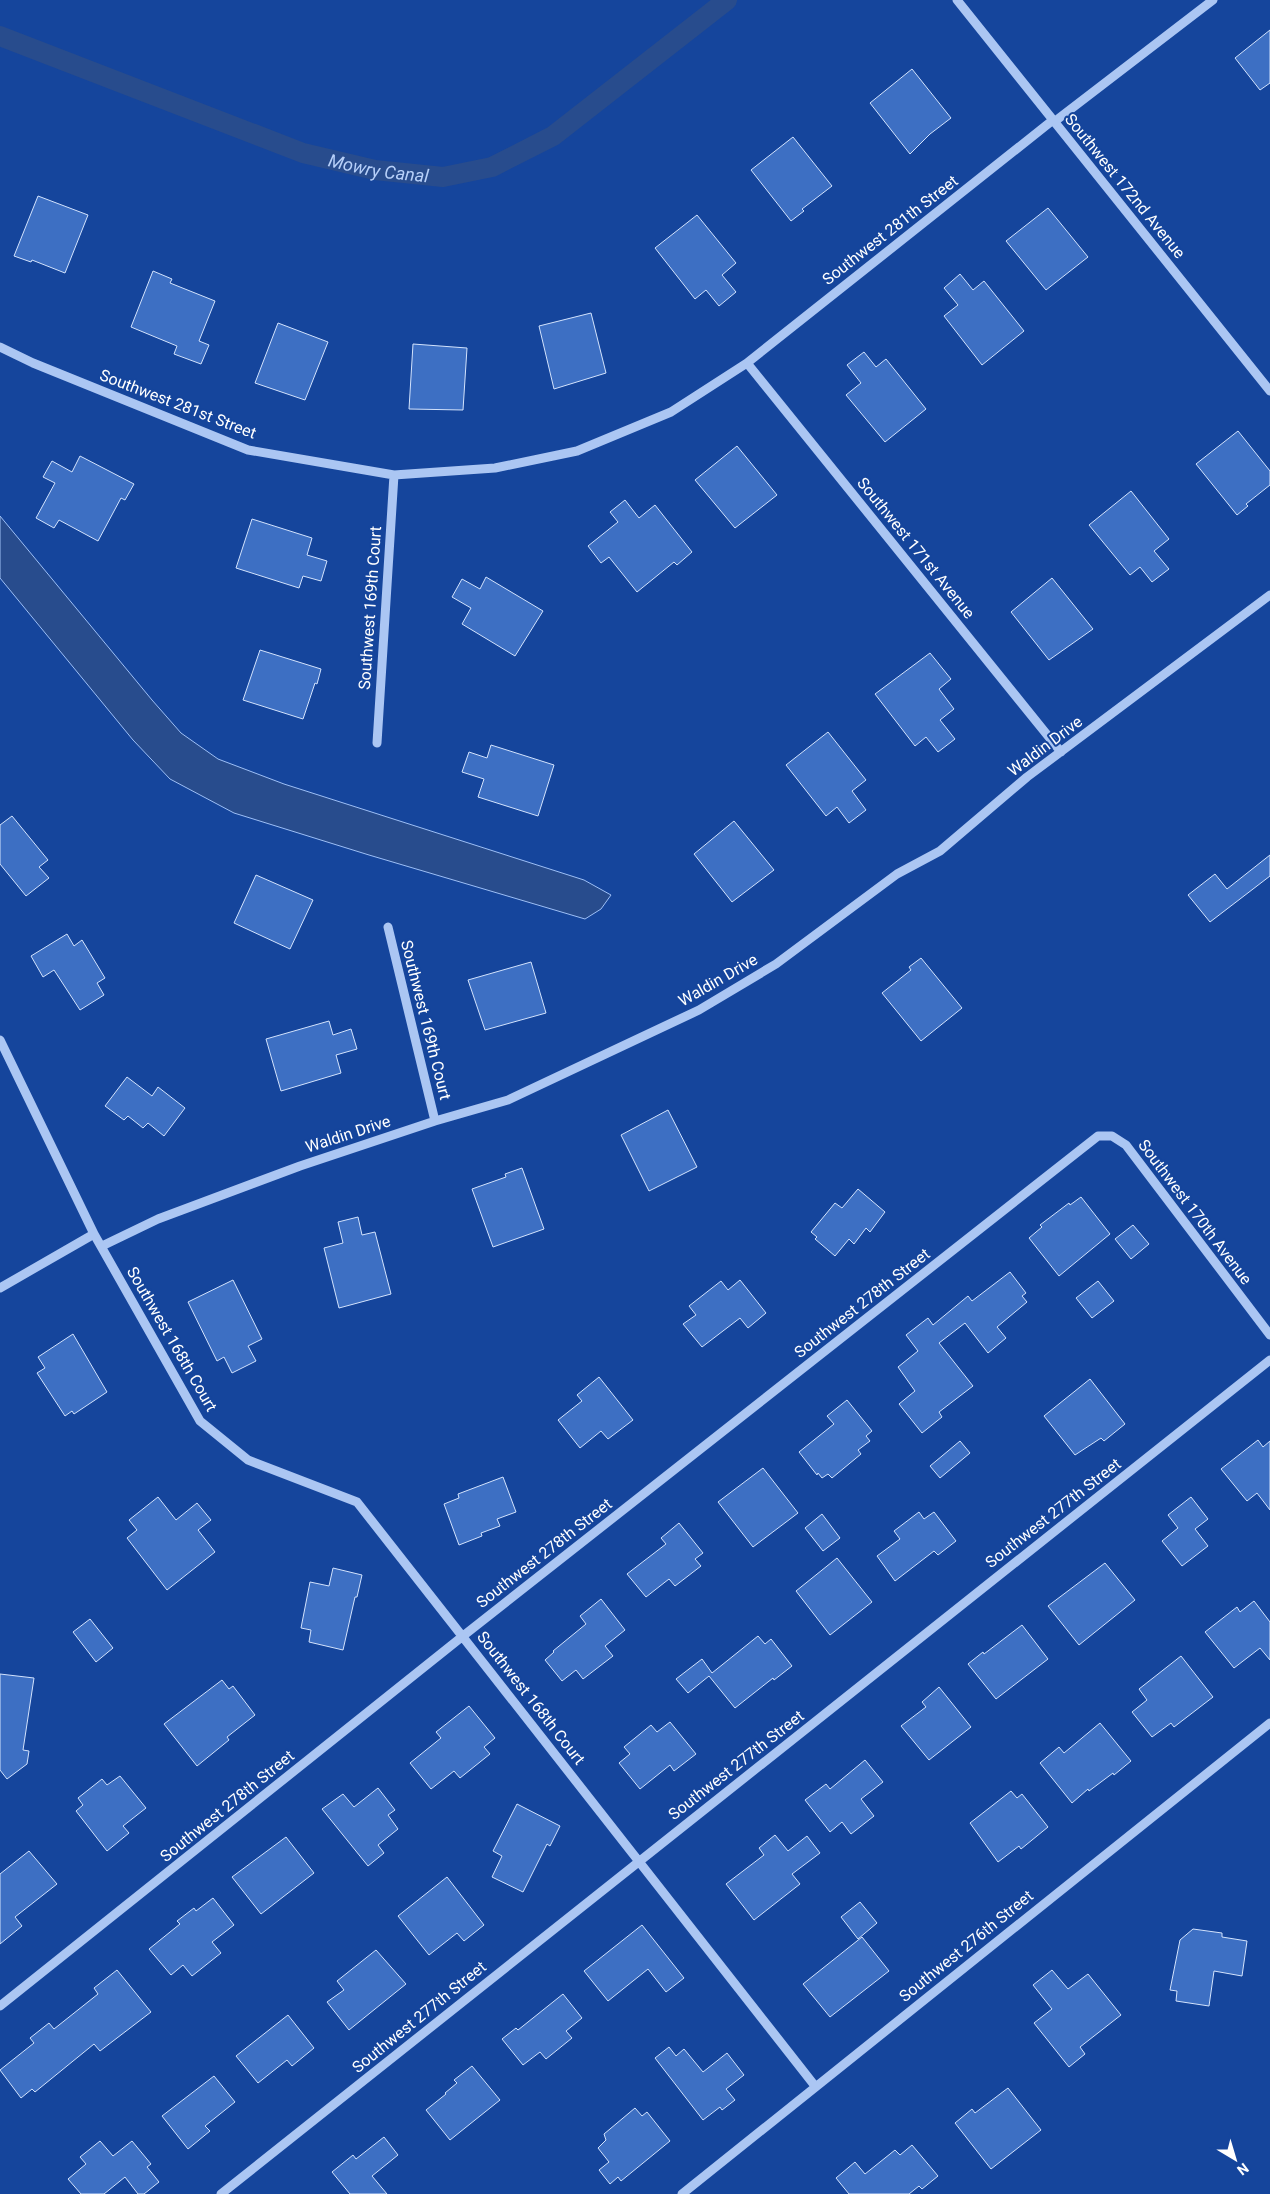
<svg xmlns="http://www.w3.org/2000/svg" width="1270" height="2194" font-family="Roboto,sans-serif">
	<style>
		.water { fill: #284c8d; stroke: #9dbff6 }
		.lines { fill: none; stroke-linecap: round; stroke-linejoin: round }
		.canal { stroke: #284c8d; stroke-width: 20 }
		.building { fill: #3d6fc3; stroke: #d3e3fd }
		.minor { stroke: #abc6f3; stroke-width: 9 }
		.labels { text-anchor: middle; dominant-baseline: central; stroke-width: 4; stroke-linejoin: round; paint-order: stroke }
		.street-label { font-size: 16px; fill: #fff; stroke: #15459c }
		.water-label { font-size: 18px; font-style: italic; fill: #b7d0f9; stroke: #15459c }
	</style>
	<rect width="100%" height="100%" fill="#15459c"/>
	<path class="water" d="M0 516 152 700 181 733 218 759 284 784 584 880 611 895 601 909 585 919 369 855 234 813 170 779 133 740 0 578Z"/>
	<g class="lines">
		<path class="canal" id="s1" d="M0 36 303 153 375 170 443 177 492 167 553 136 727 0"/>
	</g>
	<path class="building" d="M1270 30V83L1260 90 1235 58Z
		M912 69 951 118 930 134 910 154 870 103Z
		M793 137 832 186 802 209 804 211 791 221 751 170Z
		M38 196 88 215 65 273 32 260 31 262 14 256Z
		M1048 208 1088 257 1046 290 1006 241Z
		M697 215 736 263 722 275 736 292 719 306 706 290 695 299 655 248Z
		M153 271 172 279 170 283 215 301 199 341 209 345 201 364 174 354 177 346 131 327Z
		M960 274 973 290 984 281 1024 331 982 365 944 316 958 305 944 288Z
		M591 313 606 373 554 389 539 326Z
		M278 323 328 342 305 400 255 383Z
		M413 344 467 348 463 410 409 409Z
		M864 352 876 367 886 359 926 409 885 442 846 395 861 383 847 365Z
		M1238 431 1270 471V485L1246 504 1248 506 1237 515 1196 464Z
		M737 446 777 495 735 528 695 480Z
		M80 456 134 484 125 500 121 498 98 541 59 520 54 528 36 518 55 483 43 477 52 461 72 472Z
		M1131 491 1169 539 1154 551 1169 569 1152 582 1140 567 1130 575 1089 525Z
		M625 500 639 518 655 505 692 552 677 565 674 562 637 592 609 557 601 563 588 546 618 522 610 512Z
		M252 519 312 538 307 555 327 561 321 581 303 576 299 588 236 568Z
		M486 577 543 611 515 656 462 624 471 608 452 597 462 579 480 589Z
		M1052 578 1093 629 1049 660 1011 612Z
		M260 650 321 669 317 684 315 683 303 719 243 700Z
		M930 653 951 679 939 689 954 709 940 720 955 739 938 752 926 737 915 746 875 694Z
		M828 732 866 780 852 791 866 810 849 823 837 807 826 816 786 765Z
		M491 745 554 765 538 816 478 797 484 779 462 772 469 752 487 758Z
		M12 816 48 860 39 867 49 878 26 896 0 864V825Z
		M734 821 774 870 732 902 694 854Z
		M1270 855V876L1210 922 1188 895 1215 874 1227 889Z
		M256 875 313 900 290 949 234 923Z
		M67 934 74 946 82 940 105 978 97 983 104 995 80 1010 54 970 43 977 31 956Z
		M921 958 962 1008 921 1041 882 993 911 970 909 967Z
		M531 962 546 1013 485 1030 468 980Z
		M329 1021 333 1035 351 1029 357 1049 336 1055 341 1073 281 1091 266 1039Z
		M127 1077 152 1096 158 1087 185 1108 164 1136 148 1123 143 1128 128 1116 124 1120 105 1106Z
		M668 1110 697 1167 649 1191 621 1135Z
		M522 1168 544 1229 493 1247 472 1189 506 1177 505 1174Z
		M858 1189 885 1212 870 1232 866 1228 854 1244 849 1239 835 1256 815 1239 817 1237 811 1232 835 1203 842 1208Z
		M1081 1197 1110 1234 1059 1276 1029 1238 1042 1227 1040 1225 1069 1203 1070 1205Z
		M358 1217 362 1235 375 1232 391 1294 339 1308 324 1248 343 1243 338 1222Z
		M1133 1225 1149 1244 1131 1259 1115 1239Z
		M1010 1272 1026 1293 1022 1296 1027 1302 997 1327 1006 1338 988 1353 965 1323 939 1343 973 1386 939 1412 942 1417 922 1433 899 1404 915 1391 898 1367 918 1351 906 1335 928 1318 933 1325 968 1296 972 1301Z
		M233 1280 262 1339 248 1346 256 1361 232 1373 224 1357 217 1361 188 1302Z
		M740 1280 766 1313 748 1328 740 1318 702 1347 683 1324 696 1315 689 1306 721 1281 728 1290Z
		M1098 1281 1114 1301 1092 1318 1076 1298Z
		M73 1334 107 1392 74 1414 72 1411 65 1416 37 1373 45 1368 38 1357Z
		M599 1377 633 1420 608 1439 601 1431 580 1448 558 1420 582 1401 577 1395Z
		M1090 1379 1125 1424 1104 1441 1101 1438 1075 1455 1044 1416Z
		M847 1400 872 1431 866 1436 870 1441 858 1450 861 1454 832 1478 828 1474 822 1478 818 1473 817 1475 799 1452 834 1424 827 1416Z
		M1258 1440 1263 1447 1270 1441V1510L1257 1493 1247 1501 1221 1469Z
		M960 1441 970 1453 940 1478 930 1466Z
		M763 1468 798 1513 753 1547 718 1502Z
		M503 1477 516 1512 497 1519 500 1526 481 1533 482 1536 459 1545 444 1504 459 1498 458 1494Z
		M158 1497 176 1520 197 1503 211 1520 198 1530 215 1552 167 1590 127 1538 137 1530 129 1520Z
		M1191 1497 1208 1519 1195 1529 1208 1546 1182 1566 1162 1541 1178 1528 1168 1515Z
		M919 1512 924 1519 934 1512 956 1541 938 1555 934 1551 895 1581 877 1556 900 1539 894 1531Z
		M822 1514 840 1538 823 1551 805 1528Z
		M679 1523 703 1553 695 1559 701 1566 675 1586 669 1579 646 1597 627 1574 666 1544 661 1538Z
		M837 1558 872 1602 830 1635 796 1591Z
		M1105 1563 1135 1600 1079 1645 1048 1606Z
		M333 1568 362 1575 357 1597H355L343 1650 309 1642 311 1630 301 1628 310 1582 329 1586Z
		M601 1599 625 1630 605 1646 613 1656 583 1679 576 1670 562 1681 545 1660 554 1652 553 1651 586 1624 580 1616Z
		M1254 1601 1270 1622V1660L1260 1648 1234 1668 1205 1632 1237 1607 1240 1612Z
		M90 1619 113 1648 96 1662 73 1632Z
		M1022 1625 1048 1659 996 1699 968 1664 983 1652 984 1654Z
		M758 1636 765 1644 771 1639 792 1666 774 1680 773 1678 735 1708 709 1676 688 1693 676 1679 702 1659 712 1673Z
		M1181 1656 1213 1697 1174 1727 1171 1723 1152 1737 1132 1712 1147 1700 1139 1689Z
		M0 1674 34 1678 23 1750 29 1751 27 1764 7 1779 0 1770Z
		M222 1680 229 1689 233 1686 255 1715 227 1737 229 1740 197 1766 164 1724Z
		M939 1687 971 1727 929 1760 901 1726 926 1707 922 1702Z
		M469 1706 495 1738 484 1747 490 1754 460 1778 454 1771 431 1789 410 1763 441 1738 436 1732Z
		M670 1722 696 1754 674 1771 670 1765 640 1789 619 1763 630 1754 624 1747 651 1725 657 1732Z
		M1100 1723 1131 1761 1114 1775 1113 1773 1089 1791 1088 1789 1072 1803 1040 1763 1059 1747 1064 1753Z
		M865 1760 883 1782 861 1799 874 1816 851 1834 842 1822 830 1832 805 1800 826 1784 830 1789Z
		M120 1776 146 1808 123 1826 129 1833 107 1851 76 1811 83 1805 78 1798 102 1779 107 1785Z
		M378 1788 395 1810 388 1815 398 1829 378 1845 384 1853 368 1866 322 1809 343 1794 354 1807Z
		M1011 1791 1017 1798 1022 1794 1048 1827 1021 1849 1019 1846 998 1862 970 1823Z
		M517 1804 560 1826 550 1846 547 1844 523 1892 492 1877 502 1856 493 1851Z
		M775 1835 788 1851 807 1836 820 1853 792 1874 800 1884 754 1920 726 1884 764 1855 759 1848Z
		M286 1837 314 1873 261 1914 232 1877Z
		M29 1851 57 1884 15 1917 22 1926 0 1944V1874Z
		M447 1877 484 1925 464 1941 457 1933 429 1955 398 1916Z
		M213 1898 234 1925 212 1942 221 1953 192 1976 183 1965 171 1975 149 1949 180 1924 177 1921 194 1908 196 1911Z
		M860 1902 877 1923 858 1939 841 1917Z
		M642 1925 684 1978 666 1992 648 1969 608 2001 584 1971Z
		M1193 1929 1222 1933V1937L1247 1941 1242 1976 1214 1971 1209 2006 1176 2001 1177 1991 1170 1990 1180 1940Z
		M862 1937 889 1971 830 2017 803 1984Z
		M376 1950 406 1984 349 2030 327 2002 344 1990 337 1981Z
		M117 1970 151 2012 100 2051 94 2044 35 2092 32 2089 21 2098 0 2070 34 2043 30 2038 49 2023 54 2029 98 1994 94 1988Z
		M1052 1970 1068 1989 1088 1974 1121 2015 1080 2047 1085 2054 1069 2067 1034 2023 1052 2009 1033 1985Z
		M563 1994 582 2018 566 2031 572 2038 546 2059 540 2052 523 2065 502 2039 516 2028 518 2030Z
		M288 2015 314 2048 292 2066 287 2060 258 2083 236 2056Z
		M669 2047 676 2056 684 2049 703 2072 727 2053 744 2075 726 2089 735 2100 722 2110 720 2107 703 2120 655 2058Z
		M472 2066 500 2100 450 2140 426 2110 446 2094 445 2093 457 2083 454 2080Z
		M214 2076 235 2102 205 2126 210 2131 188 2149 162 2116Z
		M1008 2088 1041 2130 991 2169 955 2123 972 2109 975 2113Z
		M635 2108 642 2116 647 2112 670 2141 621 2181 618 2177 610 2184 599 2170 609 2162 598 2148 606 2140 604 2134Z
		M384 2137 398 2155 372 2176 387 2194H350L332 2172 353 2155 356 2159Z
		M100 2141 113 2156 132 2141 151 2164 147 2167 159 2182 144 2194H138L125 2177 104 2194H81L68 2179 86 2164 80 2157Z
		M912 2145 938 2176 922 2189 919 2186 909 2194H849L836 2178 855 2162 865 2174 895 2150 900 2155Z"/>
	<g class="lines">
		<path class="minor" d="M957 0 1270 391
			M1054 122 1213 0
			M0 347 33 363 248 450 394 475 495 468 577 451 671 412 747 363 1053 120
			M747 363 1061 752
			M377 743 394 475
			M388 927 435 1121
			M0 1040 94 1234 200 1421 248 1460 357 1502 815 2086
			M102 1246 158 1219 300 1166 435 1121 508 1100 699 1010 776 964 897 874 940 851 1027 777 1270 595
			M0 1288 94 1234
			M0 2006 463 1636 1098 1136H1112L1126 1145 1270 1335
			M221 2194 1270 1360
			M682 2194 1270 1723"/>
	</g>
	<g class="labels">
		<g class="street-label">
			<text transform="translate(1125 186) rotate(51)">Southwest 172nd Avenue</text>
			<text transform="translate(890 230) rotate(-38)">Southwest 281th Street</text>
			<text transform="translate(178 404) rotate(21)">Southwest 281st Street</text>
			<text transform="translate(916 548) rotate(51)">Southwest 171st Avenue</text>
			<text transform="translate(370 608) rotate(-86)">Southwest 169th Court</text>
			<text transform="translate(1045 746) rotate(-37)">Waldin Drive</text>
			<text transform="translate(718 980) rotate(-30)">Waldin Drive</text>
			<text transform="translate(426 1020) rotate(76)">Southwest 169th Court</text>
			<text transform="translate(348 1134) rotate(-18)">Waldin Drive</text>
			<text transform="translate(1195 1212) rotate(53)">Southwest 170th Avenue</text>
			<text transform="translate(862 1303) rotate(-38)">Southwest 278th Street</text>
			<text transform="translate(172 1339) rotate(60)">Southwest 168th Court</text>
			<text transform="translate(1053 1513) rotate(-38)">Southwest 277th Street</text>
			<text transform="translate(544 1553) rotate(-38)">Southwest 278th Street</text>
			<text transform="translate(531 1698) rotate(52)">Southwest 168th Court</text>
			<text transform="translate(736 1765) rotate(-38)">Southwest 277th Street</text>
			<text transform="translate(227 1806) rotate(-39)">Southwest 278th Street</text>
			<text transform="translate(966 1946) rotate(-39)">Southwest 276th Street</text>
			<text transform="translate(419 2017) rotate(-39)">Southwest 277th Street</text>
		</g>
		<g class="water-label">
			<text stroke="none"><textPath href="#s1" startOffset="402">Mowry Canal</textPath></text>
		</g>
	</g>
	<g transform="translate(1235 2159) rotate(142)" stroke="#15459c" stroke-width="4" paint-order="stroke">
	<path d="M0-4L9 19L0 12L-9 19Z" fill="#ffffff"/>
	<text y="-8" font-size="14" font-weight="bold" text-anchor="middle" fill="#ffffff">N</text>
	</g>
</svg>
